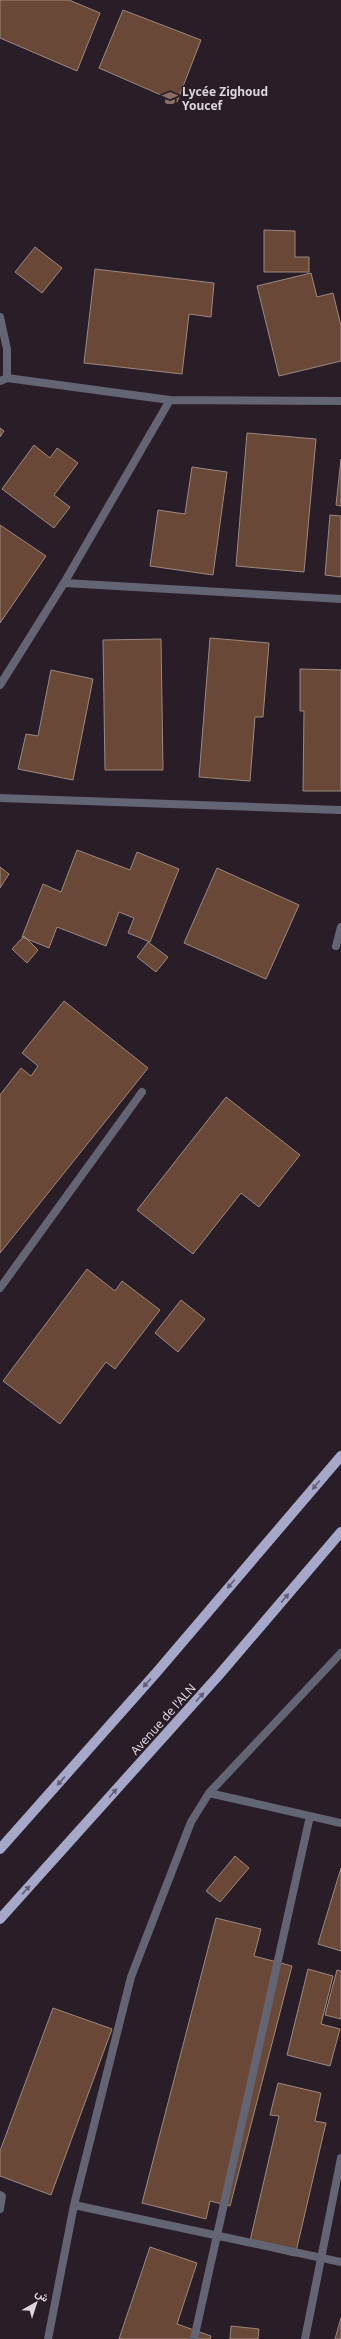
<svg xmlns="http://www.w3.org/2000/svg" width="341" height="2339" font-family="'Noto Sans',Vazirmatn,sans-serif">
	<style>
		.building { fill: #6a4837; stroke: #9c897f }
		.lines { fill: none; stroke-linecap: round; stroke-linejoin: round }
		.street { stroke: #636574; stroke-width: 8 }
		.primary { stroke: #a5a8c8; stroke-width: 10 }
		.oneway { fill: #615c70 }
		.labels { text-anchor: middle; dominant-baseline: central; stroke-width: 3; stroke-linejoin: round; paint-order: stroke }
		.poi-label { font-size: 12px; font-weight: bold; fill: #ddd5dc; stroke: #291d28; text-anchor: start }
		.street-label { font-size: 12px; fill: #ddd5dc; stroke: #291d28 }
	</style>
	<rect width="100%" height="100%" fill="#291d28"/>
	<path class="building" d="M0 0H69L100 13 77 71 0 38Z
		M123 10 201 40 177 102 99 68Z
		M264 230 295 231V257H309V272H264Z
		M35 247 62 268 42 293 15 272Z
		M95 269 214 283 211 317 189 314 182 374 84 363Z
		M311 273 317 297 333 293 341 326V361L279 376 257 286Z
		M0 428 4 431 0 437Z
		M247 433 316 439 304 572 236 566Z
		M34 445 50 458 57 448 78 463 54 495 70 507 54 528 2 489Z
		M341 459V506L336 505Z
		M192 467 227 472 213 575 150 566 158 510 185 514Z
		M330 515 341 516V577L325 575Z
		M0 525 46 556 0 623Z
		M210 638 269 643 263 717H255L250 781 199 777Z
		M161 639 163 770H105L103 640Z
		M300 669 341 670V791H303L304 711H300Z
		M51 670 93 679 73 780 18 769 26 734 38 736Z
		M77 850 130 870 137 852 179 869 150 942 128 933 134 918 119 912 106 946 57 927 49 948 22 937 43 884 61 892Z
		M0 867 9 874 0 888Z
		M217 868 299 905 266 979 184 943Z
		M24 936 38 950 27 963 12 949Z
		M148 942 168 957 156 972 137 957Z
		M64 1001 148 1068 0 1253V1095L21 1068 31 1076 38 1066 22 1053Z
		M226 1097 300 1155 259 1207 241 1193 193 1254 137 1210Z
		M87 1269 115 1291 122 1281 160 1310 115 1369 106 1362 60 1424 3 1381Z
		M181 1300 205 1319 178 1352 155 1333Z
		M235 1856 249 1868 220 1902 206 1891Z
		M341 1868V1951L318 1944Z
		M216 1918 261 1929 254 1956 292 1966 230 2206 210 2201 206 2219 142 2203Z
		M308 1969 333 1976 321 2024 340 2029 330 2066 287 2055Z
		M337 1970 341 1971V2019L325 2015Z
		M53 2008 112 2029 51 2195 0 2176V2151Z
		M278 2083 321 2093 315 2121 326 2123 295 2256 249 2245 279 2116 270 2115Z
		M150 2247 197 2263 177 2324 211 2336 210 2339H119Z
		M341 2318V2339H335Z
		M231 2326 259 2329 258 2339H230Z"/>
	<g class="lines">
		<path class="street" d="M0 317 7 349V378
			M0 381 7 378 170 400 341 401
			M64 583 341 599
			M0 685 64 583 170 400
			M0 798 341 810
			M336 946 341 927
			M0 1288 142 1092
			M209 1793 341 1823
			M0 2195 2 2196 0 2209
			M74 2205 341 2262
			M48 2339 74 2205 131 1977 191 1822 209 1793 341 1653
			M194 2339 310 1816
			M305 2339 341 2158"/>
		<path class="primary" d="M0 1849 156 1673 341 1456
			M0 1919 219 1675 341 1532"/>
	</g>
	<defs><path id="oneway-solid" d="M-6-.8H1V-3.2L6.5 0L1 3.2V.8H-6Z"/></defs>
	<g class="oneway">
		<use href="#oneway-solid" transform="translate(316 1485) rotate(130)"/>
		<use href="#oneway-solid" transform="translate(231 1584) rotate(130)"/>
		<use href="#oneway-solid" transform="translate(285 1598) rotate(-50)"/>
		<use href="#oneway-solid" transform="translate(147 1683) rotate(132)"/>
		<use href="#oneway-solid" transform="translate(200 1697) rotate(-48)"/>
		<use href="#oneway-solid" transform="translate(61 1781) rotate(132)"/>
		<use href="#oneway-solid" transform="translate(113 1793) rotate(-48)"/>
		<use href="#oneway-solid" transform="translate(26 1890) rotate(-48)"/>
	</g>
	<defs>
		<symbol id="school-bare" viewBox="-9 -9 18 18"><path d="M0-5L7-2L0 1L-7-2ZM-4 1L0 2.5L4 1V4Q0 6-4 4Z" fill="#8d6e63" stroke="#291d28" stroke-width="2.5" paint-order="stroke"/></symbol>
	</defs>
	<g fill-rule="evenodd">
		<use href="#school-bare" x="159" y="87" width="22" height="22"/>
	</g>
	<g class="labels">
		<g class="poi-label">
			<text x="182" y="91">Lycée Zighoud<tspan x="182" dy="14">Youcef</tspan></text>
		</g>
		<g class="street-label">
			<text transform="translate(163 1719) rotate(-48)">Avenue de l'ALN</text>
		</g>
	</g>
	<g transform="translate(36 2303) rotate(39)" stroke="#291d28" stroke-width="3" paint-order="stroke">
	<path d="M0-3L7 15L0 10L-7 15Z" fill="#ddd5dc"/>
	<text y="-6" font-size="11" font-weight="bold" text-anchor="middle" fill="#ddd5dc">ش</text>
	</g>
</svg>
